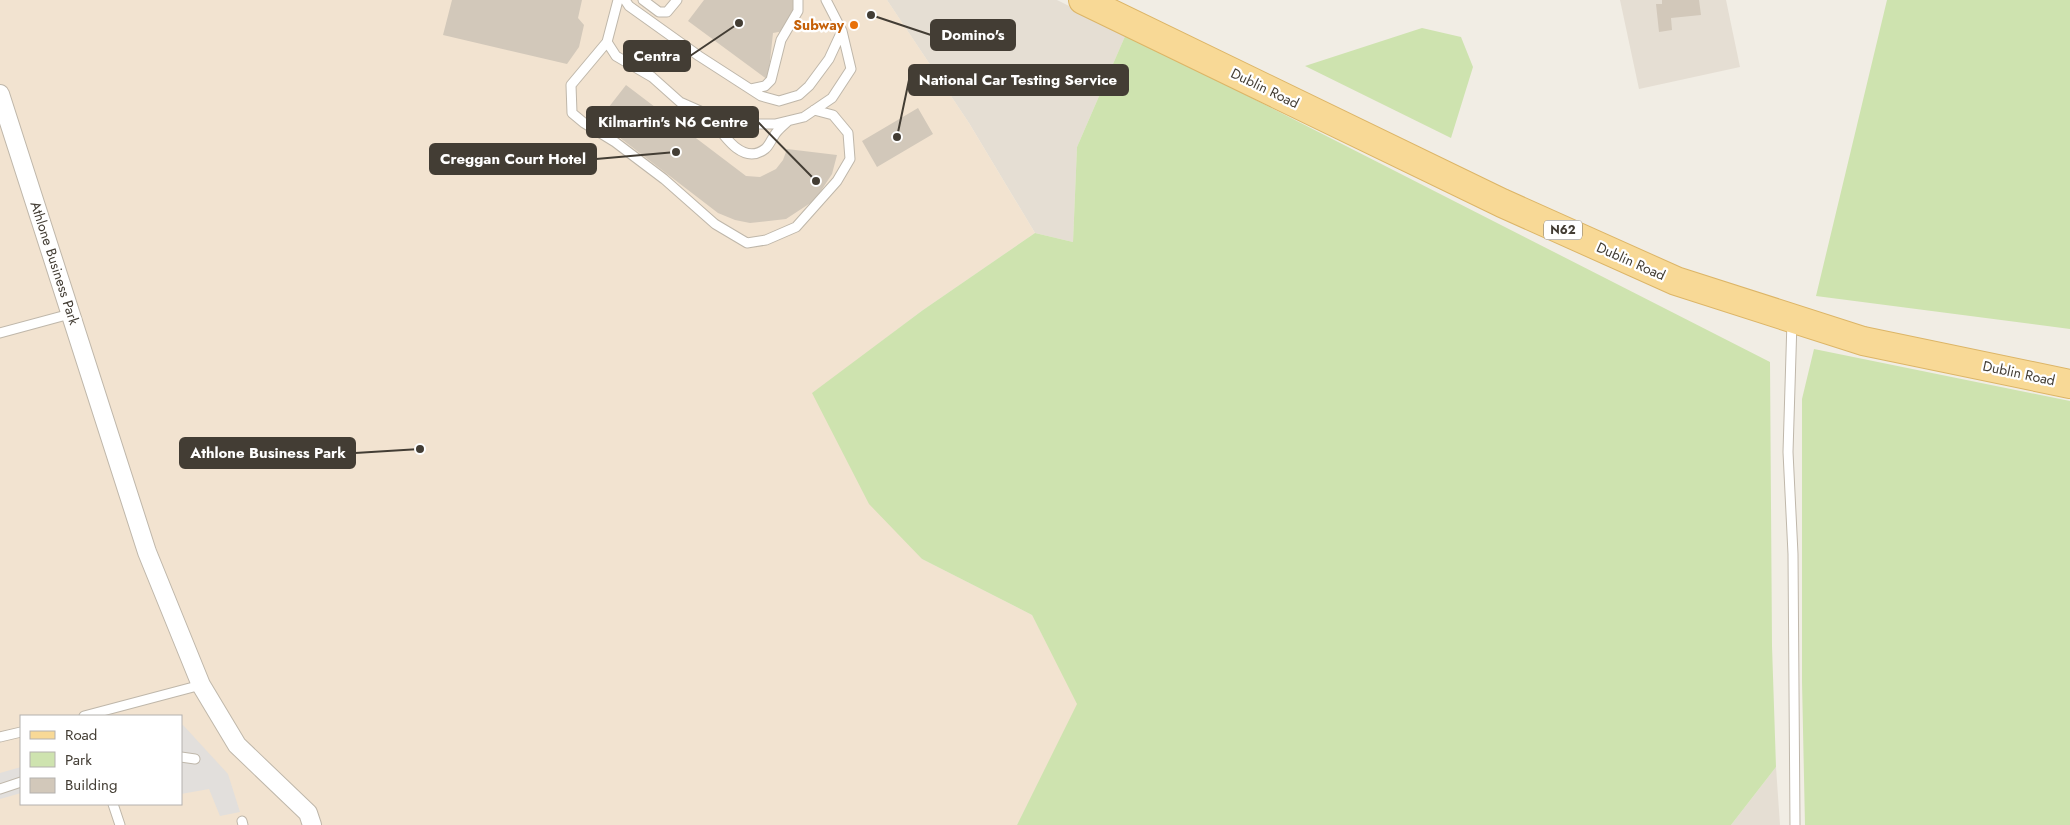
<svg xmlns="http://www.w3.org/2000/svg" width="2070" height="825" font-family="Jost,sans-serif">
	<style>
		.residential { fill: #e5ded3 }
		.commercial { fill: #f2e3d0; fill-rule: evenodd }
		.green { fill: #cee3af }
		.parking { fill: #e2dfdc }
		.building { fill: #d2c8ba }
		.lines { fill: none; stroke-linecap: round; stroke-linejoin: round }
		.service-casing { stroke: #bfb7aa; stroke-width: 11 }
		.minor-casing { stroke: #bfb7aa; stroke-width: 20 }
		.primary-casing { stroke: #dcb567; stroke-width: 30 }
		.service { stroke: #fff; stroke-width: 9 }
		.minor { stroke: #fff; stroke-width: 18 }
		.primary { stroke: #f8d996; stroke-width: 28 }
		.food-dot { fill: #e8710a; stroke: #fff; stroke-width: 2 }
		.labels { text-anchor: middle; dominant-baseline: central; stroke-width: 4.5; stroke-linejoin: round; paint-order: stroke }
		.shield { fill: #fff; stroke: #7b7771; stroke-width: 1 }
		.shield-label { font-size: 12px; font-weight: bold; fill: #433d34 }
		.food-label { font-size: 14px; font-weight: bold; fill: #c56008; stroke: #fff; text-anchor: end }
		.street-label { font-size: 14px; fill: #433d34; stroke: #fff }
		.leader { fill: none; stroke: #433d34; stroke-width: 2 }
		.callout-dot { fill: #433d34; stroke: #fff; stroke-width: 2 }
		.callout { fill: #433d34; stroke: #433d34; stroke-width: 2 }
		.callout-label { font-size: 15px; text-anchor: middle; font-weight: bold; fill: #fff }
	</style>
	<rect width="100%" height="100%" fill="#f1ede4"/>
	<path class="residential" d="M887 0H1057L1126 34 1077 147 1073 242 1035 233 969 123Z
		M1620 0H1726L1740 67 1639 89Z
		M1776 767 1780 825H1731Z"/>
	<path class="commercial" d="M0 0H887L969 123 1035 233 923 310 813 393 922 559 1032 615 1078 704 1017 825H0ZM21 716H181V804H21Z"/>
	<path class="green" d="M1887 0H2070V329L1816 296Z
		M1422 28 1461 37 1473 67 1451 138 1305 66Z
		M1126 34 1770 362 1772 646 1776 767 1731 825H1017L1077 704 1032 615 922 559 869 504 812 393 923 310 1035 233 1073 242 1077 147Z
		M1814 349 2070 401V825H1805L1802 682V399Z"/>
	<path class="parking" d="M183 725 228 774 240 812 220 816 209 789 181 794V726Z
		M21 767V793L0 799V773Z"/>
	<path class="building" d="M452 0H582L578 18 584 25 579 47 567 64 443 35Z
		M704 0H794L798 13 784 31 773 33 768 80 688 21Z
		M1662 0H1699L1701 15 1671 18 1672 30 1659 32 1656 4H1662Z
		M626 85 746 176 760 177 776 169 783 160 787 149 837 155 832 174 815 200 786 219 750 223 735 220 718 213 598 121Z
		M918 108 933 134 877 167 862 141Z"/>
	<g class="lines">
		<defs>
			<path id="service" d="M618 0 607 42 571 85 572 113 584 123 615 142 664 179 715 224 747 243 766 240 796 227 837 181 850 159 848 133 833 115 814 110
				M625 0 629 6 699 56 761 96 779 101 799 95 809 86 829 59 842 31
				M643 0 659 12H667L677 0
				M607 42 616 56 652 77 680 102 714 117 740 124H775L804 117 832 98 851 69 842 31 826 0
				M751 89 765 86 771 80 781 40 798 11V0
				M708 114C721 131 741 167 765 149 769 146 771 140 774 136 777 130 783 126 788 121
				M1792 321 1788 452 1793 554 1795 825
				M0 333 70 314
				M84 716 201 685
				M0 737 21 732
				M181 757 195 759
				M0 789 21 782
				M113 804 120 825
				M242 821 243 825"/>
			<path id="minor" d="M0 94 147 552 201 685 237 745 308 813 312 825"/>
			<path id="primary" d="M1083 0 1502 203 1676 281 1863 341 2070 384"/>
		</defs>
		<use href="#service" class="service-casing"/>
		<use href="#minor" class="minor-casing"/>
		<use href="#primary" class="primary-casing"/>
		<use href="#service" class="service"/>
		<use href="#minor" class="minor"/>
		<use href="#primary" class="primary"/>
	</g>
	<circle class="food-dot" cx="854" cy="25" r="5"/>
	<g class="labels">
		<rect class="shield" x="1544" y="220.5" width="38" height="19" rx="4"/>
		<g class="shield-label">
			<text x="1563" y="230">N62</text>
		</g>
		<g class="food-label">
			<text x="844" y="25">Subway</text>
		</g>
		<g class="street-label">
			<text transform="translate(1265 88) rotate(26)">Dublin Road</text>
			<text transform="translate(1631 261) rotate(24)">Dublin Road</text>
			<text transform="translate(55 263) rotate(72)">Athlone Business Park</text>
			<text transform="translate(2019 373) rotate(12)">Dublin Road</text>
		</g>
	</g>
	<path class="leader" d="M871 15L931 35M739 23L690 56M897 137L909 80M816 181L758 122M676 152L596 159M420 449L355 453"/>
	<g class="callout-dot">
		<circle cx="871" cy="15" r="5"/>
		<circle cx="739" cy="23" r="5"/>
		<circle cx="897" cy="137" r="5"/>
		<circle cx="816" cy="181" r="5"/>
		<circle cx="676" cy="152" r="5"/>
		<circle cx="420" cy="449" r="5"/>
	</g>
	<g class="callout">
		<rect x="931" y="20" width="84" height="30" rx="5"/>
		<rect x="624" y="41" width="66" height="30" rx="5"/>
		<rect x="909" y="65" width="219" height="30" rx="5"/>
		<rect x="587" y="107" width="171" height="30" rx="5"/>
		<rect x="430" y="144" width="166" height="30" rx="5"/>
		<rect x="180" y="438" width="175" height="30" rx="5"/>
	</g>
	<g class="callout-label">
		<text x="973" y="40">Domino's</text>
		<text x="657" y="61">Centra</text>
		<text x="1018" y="85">National Car Testing Service</text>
		<text x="673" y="127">Kilmartin's N6 Centre</text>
		<text x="513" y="164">Creggan Court Hotel</text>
		<text x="268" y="458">Athlone Business Park</text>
	</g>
	<rect x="20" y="715" width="162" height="90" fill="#ffffff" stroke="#b4b1ae"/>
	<rect x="30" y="731" width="25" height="8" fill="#f8d996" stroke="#b4b1ae"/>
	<text x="65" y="740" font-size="15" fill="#433d34">Road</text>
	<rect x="30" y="752" width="25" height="15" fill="#cee3af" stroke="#b4b1ae"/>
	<text x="65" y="765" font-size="15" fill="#433d34">Park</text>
	<rect x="30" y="778" width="25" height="15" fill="#d2c8ba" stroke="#b4b1ae"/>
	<text x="65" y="790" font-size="15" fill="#433d34">Building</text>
</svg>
